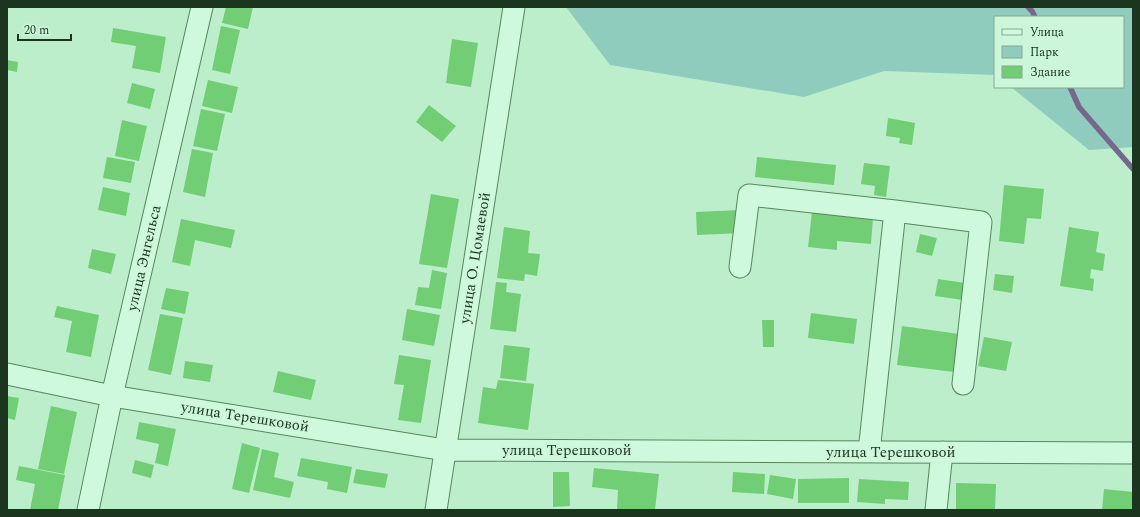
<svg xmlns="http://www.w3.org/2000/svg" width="1140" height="517" font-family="Spectral,serif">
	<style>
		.green { fill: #90ccbd }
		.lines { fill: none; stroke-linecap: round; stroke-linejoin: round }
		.stream { stroke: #76688d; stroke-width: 5.5 }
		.building { fill: #71ce75 }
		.minor-casing { stroke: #56865d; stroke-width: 23 }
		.minor { stroke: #cff9dd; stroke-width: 21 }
		.labels { text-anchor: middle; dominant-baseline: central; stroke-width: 3; stroke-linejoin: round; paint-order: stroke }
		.street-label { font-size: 15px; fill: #1b351e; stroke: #ccf6da }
	</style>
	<rect width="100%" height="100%" fill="#bceecc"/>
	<path class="green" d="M566 7H1133V147L1089 150 1011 87H1123V17H995V75L884 71 804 97 610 65Z"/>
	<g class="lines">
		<path class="stream" d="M1028 7 1032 11 1035 17
			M1070 87 1079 107 1133 169"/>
	</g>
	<path class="building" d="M226 7H253L248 29 222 23Z
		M221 26 240 30 230 74 212 70Z
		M113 28 166 37 160 73 132 68 136 46 111 42Z
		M452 39 478 43 471 87 446 83Z
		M7 60 18 62 17 72 7 70Z
		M208 80 238 87 232 113 202 106Z
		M132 83 155 89 150 109 127 103Z
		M429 105 456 126 442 142 416 122Z
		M201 109 225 114 217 151 193 146Z
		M888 118 915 123 912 145 899 143 900 138 886 136Z
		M122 120 147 126 139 161 115 156Z
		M192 149 213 153 205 197 183 192Z
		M107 157 135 162 131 183 103 178Z
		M757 157 836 165 834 185 755 177Z
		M864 163 890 166 886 197 874 195 875 186 861 184Z
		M1004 185 1044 189 1041 219 1027 218 1024 244 999 241Z
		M103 187 130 193 126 216 98 210Z
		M431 194 459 199 447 268 419 264Z
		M741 210 742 233 697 235 696 212Z
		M812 212 873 218 871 244 837 241V250L808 247Z
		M181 219 235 230 231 248 195 240 190 266 172 262Z
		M504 227 530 231 528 253 540 254 537 276 525 274 524 281 497 278Z
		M1069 227 1099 232 1096 252 1105 254 1103 271 1091 269 1090 278 1094 279 1093 291 1060 286Z
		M920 234 937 238 932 256 916 252Z
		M92 249 116 254 111 274 88 268Z
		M432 270 447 273 441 309 415 305 418 287 429 288Z
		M995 274 1014 276 1012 293 993 290Z
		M938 279 965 283 963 300 935 296Z
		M496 282 507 283 506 292 521 294 516 332 490 329Z
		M166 288 189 292 185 314 161 309Z
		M57 306 99 315 91 357 66 352 72 321 54 317Z
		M407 309 440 315 434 346 402 340Z
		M811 313 857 319 854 344 808 338Z
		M160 314 183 318 171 375 148 370Z
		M762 320H774V347H763Z
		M902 326 959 334 954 372 897 365Z
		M984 337 1012 342 1006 371 978 366Z
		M504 345 530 348 526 381 500 378Z
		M399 355 431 360 421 423 398 420 404 385 394 384Z
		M185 361 213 365 210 382 183 378Z
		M278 371 316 380 311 400 273 392Z
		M498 380 534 384 528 430 478 423 483 387 496 389Z
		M7 396 19 398 15 420 7 418Z
		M51 406 77 412 64 474 38 469Z
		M139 422 176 429 168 466 155 463 159 444 136 439Z
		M242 443 260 448 249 493 232 489Z
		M262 449 279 453 274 477 294 482 290 498 253 490Z
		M301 458 352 467 347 493 327 489 328 482 297 476Z
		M135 460 154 465 151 478 132 473Z
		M19 466 65 475 58 510H30L35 484 16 480Z
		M594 468 659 474 655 510H617L618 490 592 487Z
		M356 469 388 474 385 488 353 483Z
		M553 472H569L570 506 553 507Z
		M733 472 765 474 764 494 732 492Z
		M770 475 796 479 793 499 767 494Z
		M849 478V503H798V479Z
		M859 479 909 482 908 500 885 499V504L857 502Z
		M956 483 996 484 995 510H956Z
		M1104 489 1133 492V510H1102Z"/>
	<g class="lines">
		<defs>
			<path id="minor" d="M895 211 981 222 963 384
				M740 267 749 195 895 211 869 452
				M7 374 112 396 445 450 1133 453
				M88 510 112 396 202 7
				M436 510 514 7
				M936 510 942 452"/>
		</defs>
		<use href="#minor" class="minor-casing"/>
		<use href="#minor" class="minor"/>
	</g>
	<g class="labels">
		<g class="street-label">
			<text transform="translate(144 258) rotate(-77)">улица Энгельса</text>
			<text transform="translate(475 258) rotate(-81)">улица О. Цомаевой</text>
			<text transform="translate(245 417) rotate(9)">улица Терешковой</text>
			<text x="567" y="450">улица Терешковой</text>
			<text x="891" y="452">улица Терешковой</text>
		</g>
	</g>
	<rect width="1140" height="517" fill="none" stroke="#1b351e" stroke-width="16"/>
	<rect x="994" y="16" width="130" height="72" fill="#ccf6da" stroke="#85a98f"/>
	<rect x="1002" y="29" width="20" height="6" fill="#cff9dd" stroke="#85a98f"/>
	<text x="1030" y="36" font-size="12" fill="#1b351e">Улица</text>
	<rect x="1002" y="46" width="20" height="12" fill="#90ccbd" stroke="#85a98f"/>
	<text x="1030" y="56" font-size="12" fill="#1b351e">Парк</text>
	<rect x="1002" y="66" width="20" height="12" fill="#71ce75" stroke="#85a98f"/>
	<text x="1030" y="76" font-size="12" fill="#1b351e">Здание</text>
	<path d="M18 34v6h53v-6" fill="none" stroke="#1b351e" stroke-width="2"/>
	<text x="24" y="34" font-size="12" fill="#1b351e" stroke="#ccf6da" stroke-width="3" paint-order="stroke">20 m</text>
</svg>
